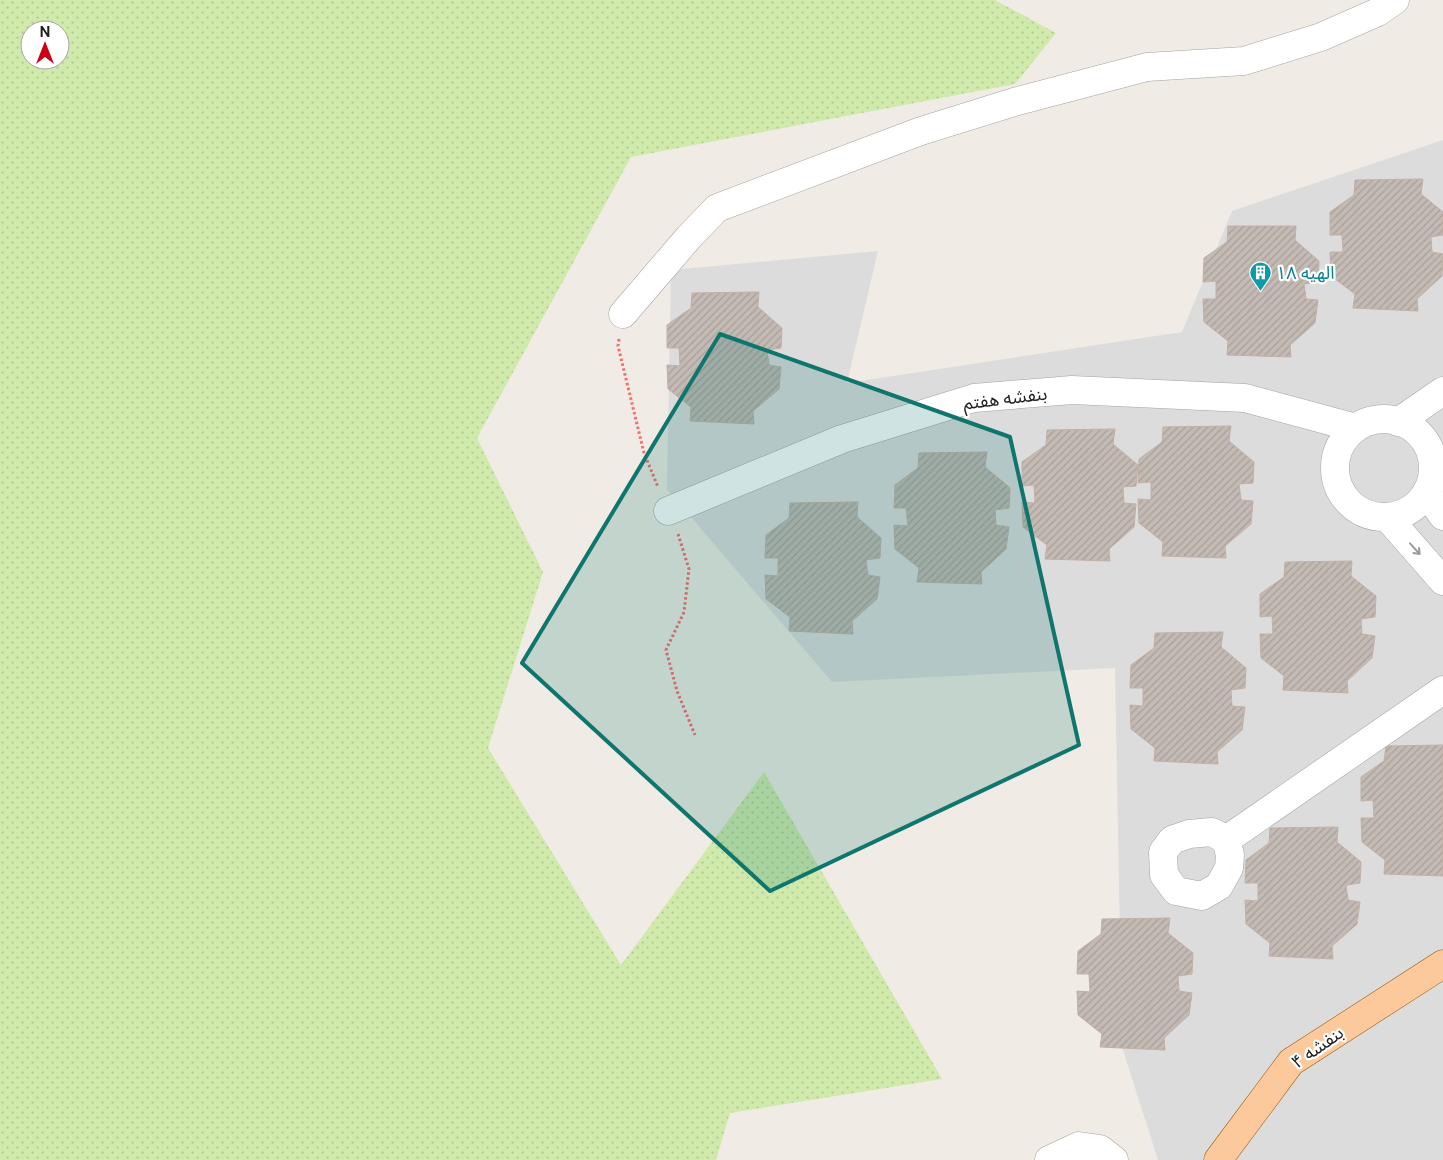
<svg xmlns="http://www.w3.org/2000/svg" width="1443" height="1160" font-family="'Public Sans','Noto Sans Arabic',sans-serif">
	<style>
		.residential { fill: #dddcdc }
		.garden { fill: url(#garden-dots); fill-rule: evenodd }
		.building { fill: url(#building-hatch); stroke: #c1b0a7 }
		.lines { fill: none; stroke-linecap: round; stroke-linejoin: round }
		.minor-casing { stroke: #a3a3a3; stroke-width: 29 }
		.major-casing { stroke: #995700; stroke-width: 29 }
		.path { stroke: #fa6b6b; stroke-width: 3; stroke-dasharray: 2.5 2.5; stroke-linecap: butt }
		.minor { stroke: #fff; stroke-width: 28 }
		.major { stroke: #fcc99d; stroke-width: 28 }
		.oneway { stroke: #9a9a9a }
		.marked { fill: #0f766e; fill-opacity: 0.2; stroke: #0f766e; stroke-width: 4; stroke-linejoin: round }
		.labels { text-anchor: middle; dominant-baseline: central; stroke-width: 4.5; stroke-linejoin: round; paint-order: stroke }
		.culture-label { font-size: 18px; fill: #0d838f; stroke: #fff; text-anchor: start }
		.street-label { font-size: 18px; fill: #1f1f1f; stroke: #fff }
	</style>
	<defs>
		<pattern id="garden-dots" width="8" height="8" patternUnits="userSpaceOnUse" patternTransform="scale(1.25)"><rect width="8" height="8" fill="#d0eaab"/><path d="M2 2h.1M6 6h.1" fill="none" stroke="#b2c893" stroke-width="1.8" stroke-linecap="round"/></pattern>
		<pattern id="building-hatch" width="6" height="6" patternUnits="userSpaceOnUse" patternTransform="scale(1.25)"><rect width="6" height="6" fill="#c4bab4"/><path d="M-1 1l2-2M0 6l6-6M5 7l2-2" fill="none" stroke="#a89f9a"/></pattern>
	</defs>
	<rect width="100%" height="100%" fill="#f0ebe5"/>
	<path class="residential" d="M1443 140V1160H1158L1122 1047 1115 668 832 682 667 489 671 270 878 251 847 383 1182 332 1232 211Z"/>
	<path class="garden" d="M0 0H995L1056 33 1015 84 631 157 477 438 543 572 488 748 621 965 764 772 942 1079 730 1113 716 1160H0ZM30 30H60V60H30Z"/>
	<path class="building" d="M1423 179 1421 194 1443 212V235L1431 237 1432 252 1443 254 1442 276 1417 299 1418 311 1353 308 1355 294 1331 276 1330 252H1343L1342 235H1330V212L1354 195 1355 180Z
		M1228 226H1296L1295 240 1319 261 1318 282 1304 284 1306 299 1318 300 1315 323 1290 345 1291 357 1227 355 1228 341 1204 322 1203 299H1216V281L1203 282 1204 258 1227 242Z
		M759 292 758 307 782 328 781 348 767 350 769 365 781 367 779 389 753 411 754 424 690 421 691 407 668 389 667 365 680 366 679 348H667V325L691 308 692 293Z
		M1231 426 1229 441 1254 462 1253 483 1239 484 1241 500 1253 501 1251 524 1225 546 1226 558 1162 556 1163 542 1139 523 1138 499 1151 500V482L1138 483 1139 459 1162 442 1163 427Z
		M1115 429 1113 444 1138 465 1136 486 1123 487 1124 503 1136 504 1134 527 1109 549 1110 561 1045 559 1047 545 1023 527 1022 502 1035 503 1034 485 1022 486V462L1046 445 1047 430Z
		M987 452 985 467 1010 488 1009 508 995 510 996 525 1009 527 1006 549 981 572 982 584 917 582 919 568 895 549 894 525 908 526 906 508H894L895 485 918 468 919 453Z
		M858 502 857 517 881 538 880 558 866 560 868 575 880 577 877 599 852 621 853 634 789 631 790 617 766 599 765 575 778 576V558H765L766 535 789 518 790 503Z
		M1352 561 1351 576 1376 596 1375 617 1361 619 1362 634 1375 636 1372 658 1347 681 1348 693 1283 690 1284 676 1261 658 1260 634H1273L1272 616 1260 617V594L1284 577 1285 562Z
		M1223 632 1221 647 1246 668 1245 688 1231 690 1232 706 1245 707 1242 730 1217 752 1218 764 1154 761 1155 748 1131 729 1130 705 1143 706V688H1130L1131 665 1154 648 1155 633Z
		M1443 745V876L1384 874 1385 860 1362 842 1361 818H1374L1373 800 1361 801V777L1384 761 1386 746Z
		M1338 827 1337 842 1361 862 1360 883 1346 885 1348 900 1360 902 1357 924 1332 946 1333 959 1269 956 1270 943 1246 924 1245 900 1258 901V883H1245L1246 860 1269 843 1270 828Z
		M1170 918 1168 933 1193 953 1192 974 1178 976 1179 991 1192 993 1189 1015 1164 1038 1165 1050 1100 1047 1102 1034 1078 1015 1077 991 1090 992 1089 974H1077L1078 951 1101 934 1102 919Z"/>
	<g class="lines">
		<defs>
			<path id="minor" d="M623 314 689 237 717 208 921 131 1014 102 1147 67 1244 61 1321 37 1378 12 1395 0
				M1335 468a49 49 0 1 1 98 0a49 49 0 1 1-98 0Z
				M1398 422 1443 391
				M1427 493 1443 516
				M668 511 842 439 974 398 1072 390 1245 398 1356 428
				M1387 517 1443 581
				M1212 832 1226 840 1230 855 1229 868 1219 886 1202 896 1176 891 1164 875 1163 852 1172 840 1189 834Z
				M1226 840 1443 690
				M1049 1160 1079 1146 1100 1149 1114 1160"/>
			<path id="major" d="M1218 1160 1291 1062 1443 964"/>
		</defs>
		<use href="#minor" class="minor-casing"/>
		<use href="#major" class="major-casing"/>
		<path class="path" d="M619 339 618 346 644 453 658 487
			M678 534 689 569 684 612 666 650 677 691 695 735"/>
		<use href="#minor" class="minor"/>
		<use href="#major" class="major"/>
	</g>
	<defs><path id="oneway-shaft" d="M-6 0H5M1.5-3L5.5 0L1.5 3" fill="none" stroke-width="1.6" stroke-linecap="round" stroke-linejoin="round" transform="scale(1.25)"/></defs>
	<use class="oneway" href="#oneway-shaft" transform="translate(1415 549) rotate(48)"/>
	<path class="marked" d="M720 334 1010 437 1079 745 770 891 522 663Z"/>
	<defs>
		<symbol id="building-pin" viewBox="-11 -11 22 30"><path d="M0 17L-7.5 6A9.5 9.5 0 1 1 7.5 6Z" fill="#0f9aa8" stroke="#fff"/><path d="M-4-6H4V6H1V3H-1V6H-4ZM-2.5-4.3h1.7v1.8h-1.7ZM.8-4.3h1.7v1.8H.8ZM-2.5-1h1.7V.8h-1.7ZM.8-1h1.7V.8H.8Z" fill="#fff"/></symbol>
	</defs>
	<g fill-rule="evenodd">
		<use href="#building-pin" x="1248" y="260" width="25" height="34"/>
	</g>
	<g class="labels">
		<g class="culture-label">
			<text x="1276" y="272">الهیه ۱۸</text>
		</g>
		<g class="street-label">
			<text transform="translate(1005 398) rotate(-7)">بنفشه هفتم</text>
			<text transform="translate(1317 1047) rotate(-35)">بنفشه ۴</text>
		</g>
	</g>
	<g transform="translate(45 45)"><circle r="24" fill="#ffffff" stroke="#a5a5a5"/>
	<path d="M0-4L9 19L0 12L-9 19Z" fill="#cd0015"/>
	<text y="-8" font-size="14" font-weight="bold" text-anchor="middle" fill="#1f1f1f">N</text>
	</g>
</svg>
